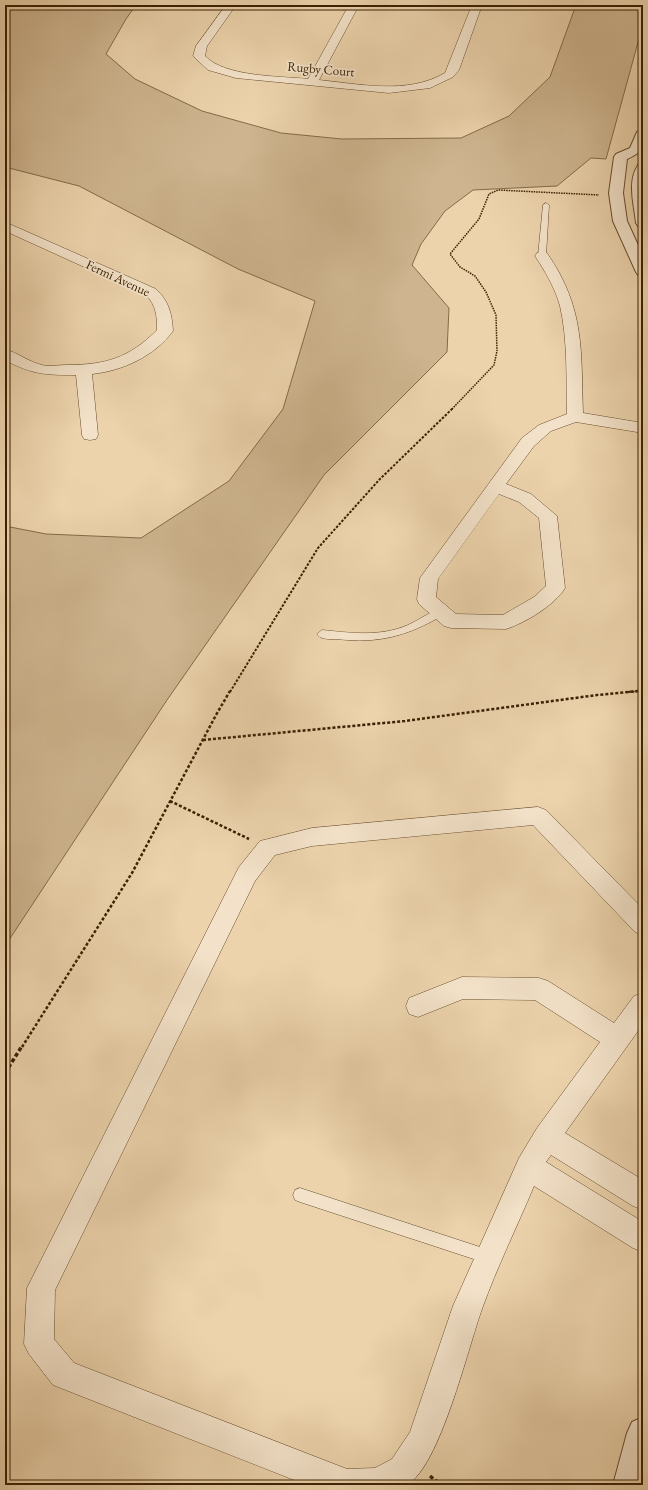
<svg xmlns="http://www.w3.org/2000/svg" width="648" height="1490" font-family="'EB Garamond',serif">
	<style>
		.green { fill: #ceb58f; stroke: #846a49 }
		.lines { fill: none; stroke-linecap: round; stroke-linejoin: round }
		.service-casing { stroke: #664d2d; stroke-width: 1 }
		.minor-casing { stroke: #664d2d; stroke-width: 1 }
		.tertiary-casing { stroke: #664d2d; stroke-width: 2 }
		.path-far3 { stroke: #3a2003; stroke-width: 1.5; stroke-dasharray: 1.5 1; stroke-linecap: butt }
		.path-far2 { stroke: #3a2003; stroke-width: 2; stroke-dasharray: 2.5 1.5; stroke-linecap: butt }
		.path-far1 { stroke: #3a2003; stroke-width: 2.5; stroke-dasharray: 3 2; stroke-linecap: butt }
		.path { stroke: #3a2003; stroke-width: 3.5; stroke-dasharray: 4 2.5; stroke-linecap: butt }
		.service { fill: #f3e2c9; fill-rule: evenodd }
		.minor { fill: #f3e2c9; fill-rule: evenodd }
		.tertiary { fill: #f3e2c9; fill-rule: evenodd }
		.labels { text-anchor: middle; dominant-baseline: central; stroke-width: 3.5; stroke-linejoin: round; paint-order: stroke }
		.far-street-label { font-size: 13px; fill: #3a2003; stroke: #f3e2c9 }
	</style>
	<rect width="100%" height="100%" fill="#ecd3ac"/>
	<filter id="stains"><feTurbulence type="fractalNoise" baseFrequency=".005" numOctaves="4"/><feColorMatrix values="0 0 0 0 .2 0 0 0 0 .09 0 0 0 0 .02 0 0 0 .5 -.17"/></filter>
	<radialGradient id="worn" r=".72"><stop offset=".6" stop-color="#630" stop-opacity="0"/><stop offset="1" stop-color="#630" stop-opacity=".3"/></radialGradient>
	<path class="green" d="M5 5H136L126 19 106 54 135 79 202 111 281 133 342 139 461 138 509 116 550 77 576 5H643V24L606 159 591 158 557 186 473 190 445 211 421 244 412 265 449 308 447 352 324 475 167 700 5 946V526L46 534 141 538 229 481 283 409 315 301 238 269 79 186 5 167Z"/>
	<g class="lines">
		<defs>
			<path id="service" d="M546 203 549 205 546 256 542 258 538 256 543 205Z
				M441 609 446 612 445 614C408 636 379 644 337 639 331 639 320 640 317 634L322 630C351 633 380 637 408 625 419 620 429 612 441 609Z
				M300 1188 489 1250 494 1252 496 1257 494 1262 489 1264 300 1202 295 1200 293 1195 295 1190Z"/>
			<path id="minor" d="M226 5H236L207 46 205 56C225 77 279 76 308 79L349 5H359L319 80C360 84 407 95 445 73L472 5H482L459 70 453 77 430 88 389 93 236 78 208 70 193 56 196 46Z
				M5 222 156 289C169 301 172 314 173 331 155 356 122 371 92 374L98 435 96 439 90 440 84 439 82 435 76 375C46 375 33 375 5 360V349C18 353 29 362 42 365 49 367 58 365 66 365 106 365 129 358 157 330 157 316 156 305 146 295L5 231Z
				M542 252 547 253C585 308 581 350 583 413L643 423V433L576 422 551 431 534 446 506 484 531 494 557 516 565 588C555 605 525 623 506 629L451 628 444 626 419 604 417 599 420 578 522 438 539 425 567 414C566 379 568 341 560 306 555 288 545 271 535 256L537 253ZM499 494 519 502 539 518 546 586 534 597 503 615 456 614 436 597 438 579Z
				M538 807 546 810 643 909V935L635 932 533 825 312 846 275 855 255 881 55 1290 54 1339 74 1363 347 1469 375 1468 392 1459 410 1432 453 1306 519 1158 537 1128 600 1042 535 1000 463 999 418 1017 409 1014 406 1006 409 998 462 977 539 978 548 981 614 1023 634 996 643 993V1024L565 1133 643 1180V1210L633 1206 551 1155 546 1162 643 1222V1252L633 1248 534 1186C517 1227 497 1267 482 1309 468 1348 440 1466 407 1485H307L53 1385 29 1354 24 1344 27 1288 239 867 260 841 312 828Z"/>
			<path id="tertiary" d="M643 128C643 148 646 150 627 159L623 193 627 221 643 256V276L638 275 636 272 613 221 609 193 614 157 616 154 630 148 637 132Z
				M643 164V227L638 226 636 223C634 204 627 182 638 165Z
				M643 1417V1485H613L627 1433 632 1422Z"/>
		</defs>
		<use href="#service" class="service-casing"/>
		<use href="#minor" class="minor-casing"/>
		<use href="#tertiary" class="tertiary-casing"/>
		<path class="path-far3" d="M452 409 494 365 497 351 496 315 486 292 475 276 460 267 450 254 479 219 489 194 498 190 599 195"/>
		<path class="path-far2" d="M230 692 318 548 379 480 453 408
			M628 692 643 691"/>
		<path class="path-far1" d="M203 740 405 721 597 695 639 691
			M170 801 249 839
			M22 1047 132 873 216 715 230 691"/>
		<path class="path" d="M5 1073 22 1046
			M430 1476 441 1485"/>
		<use href="#service" class="service"/>
		<use href="#minor" class="minor"/>
		<use href="#tertiary" class="tertiary"/>
	</g>
	<g class="labels">
		<g class="far-street-label">
			<text transform="translate(321 69) rotate(5)">Rugby Court</text>
			<text transform="translate(118 278) rotate(25)">Fermi Avenue</text>
		</g>
	</g>
	<rect width="648" height="1490" fill="none" stroke="#ecd3ac" stroke-width="20"/>
	<rect x="6" y="6" width="636" height="1478" fill="none" stroke="#3a2003" stroke-width="2"/>
	<rect x="10" y="10" width="628" height="1470" fill="none" stroke="#3a2003"/>
	<rect width="100%" height="100%" filter="url(#stains)"/>
	<rect width="100%" height="100%" fill="url(#worn)"/>
</svg>
